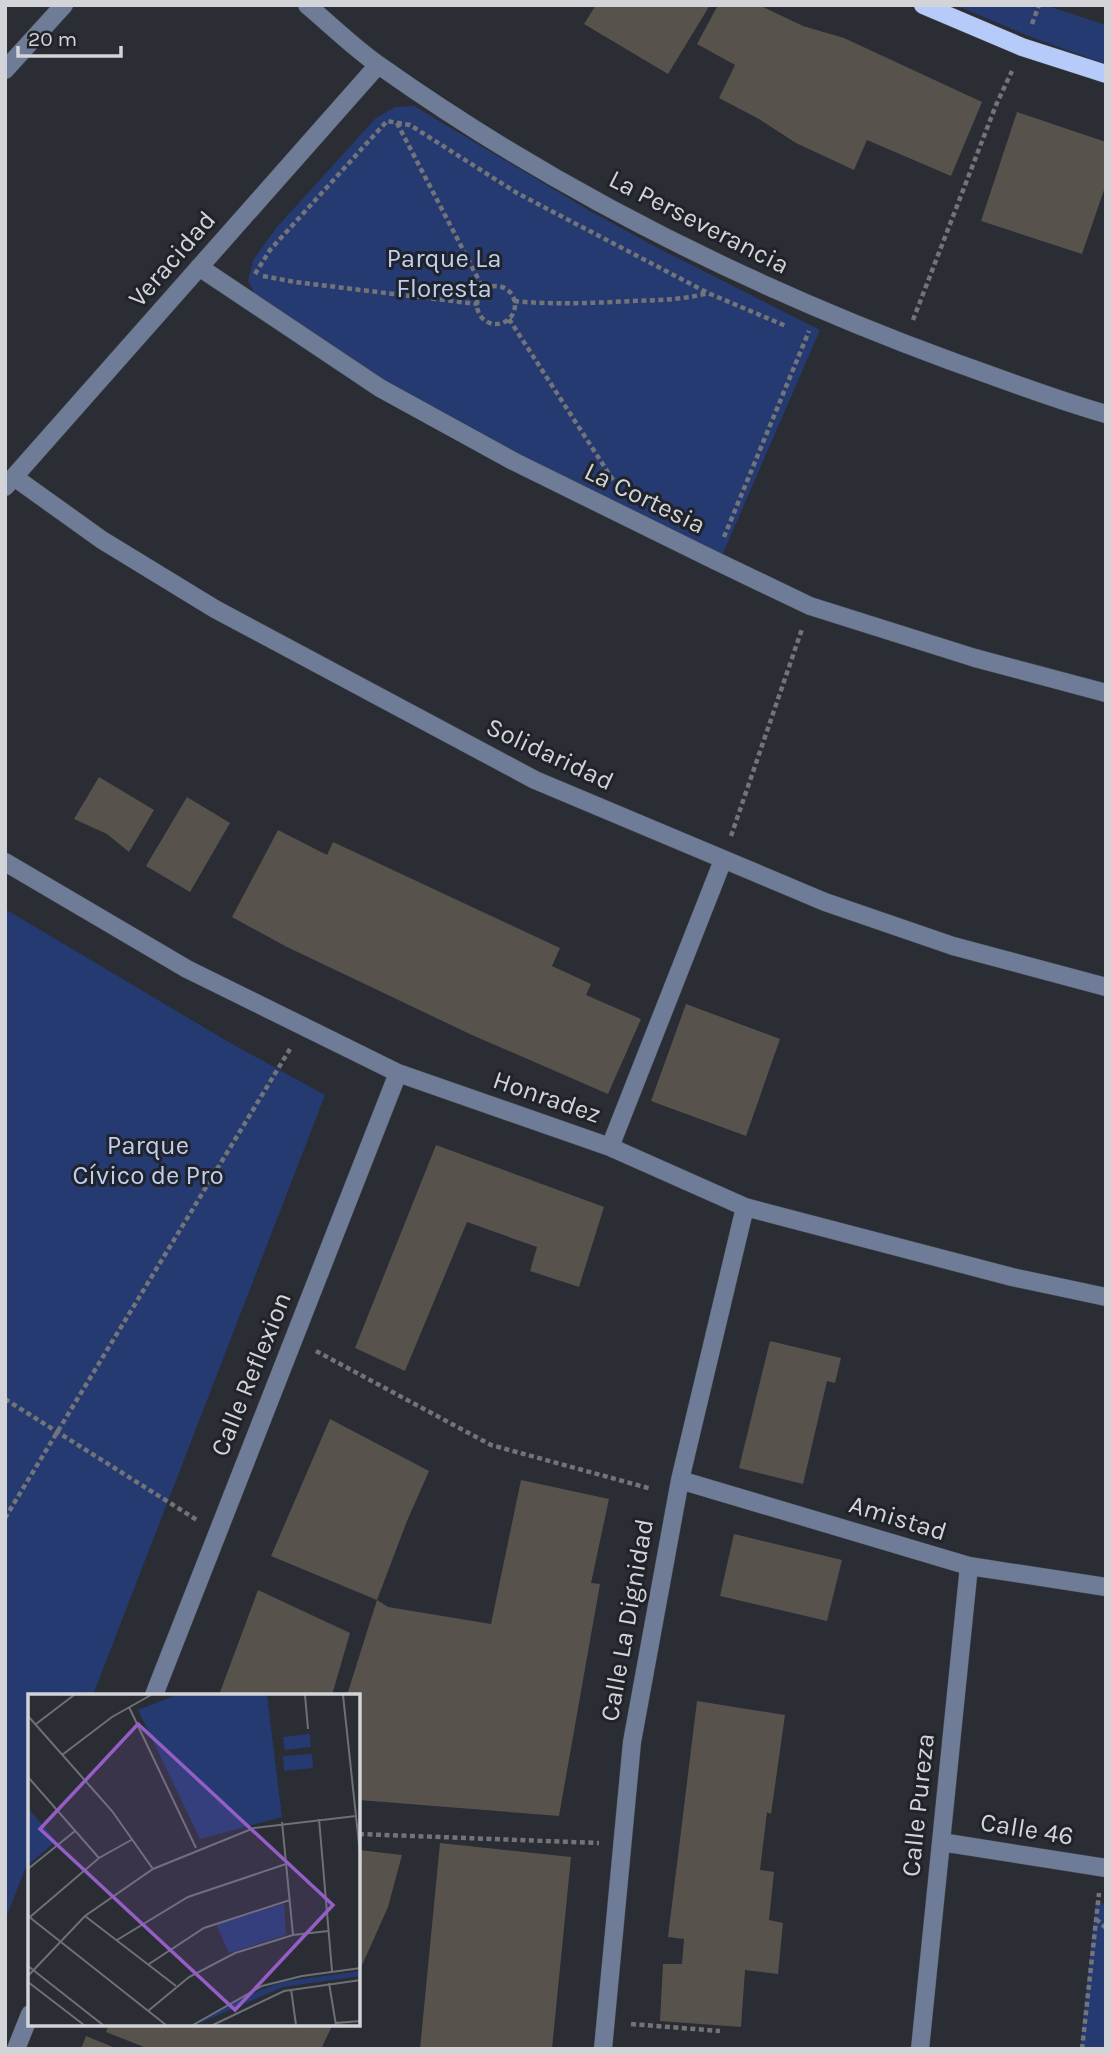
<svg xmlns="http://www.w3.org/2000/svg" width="1111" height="2054" font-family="Karla,sans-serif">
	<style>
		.green { fill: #253a71 }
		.building { fill: #58524d }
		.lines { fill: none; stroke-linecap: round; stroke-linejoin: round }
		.minor-casing { stroke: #45484d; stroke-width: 19 }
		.major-casing { stroke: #45484d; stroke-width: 19 }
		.path { stroke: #727479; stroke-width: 4.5; stroke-dasharray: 5 3.5; stroke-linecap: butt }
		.minor { stroke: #6f7c98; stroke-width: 18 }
		.major { stroke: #b6cbf9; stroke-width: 18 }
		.labels { text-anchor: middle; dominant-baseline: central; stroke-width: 6; stroke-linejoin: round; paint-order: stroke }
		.street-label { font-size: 26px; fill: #d2d4d8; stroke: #202329 }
		.park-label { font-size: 26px; fill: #becef1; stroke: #202329 }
		.inset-road { fill: none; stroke: #6d7075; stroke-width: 2 }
		.view { fill: #955ec6; fill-opacity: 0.15; stroke: #955ec6; stroke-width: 3.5 }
		.inset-edge { fill: none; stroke: #d2d4d8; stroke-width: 3.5 }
	</style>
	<rect width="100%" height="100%" fill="#2a2d33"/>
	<path class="green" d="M955 5H1045L1106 25V64L1031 37Z
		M414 106 590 211 656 247 820 330 721 558 379 383 259 302 248 281 253 260 277 227 376 118 395 107Z
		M5 909 232 1044 325 1095 93 1695H30V1857L5 1920Z
		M1096 1902 1106 1904V2049H1080Z"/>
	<path class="building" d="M596 5H710L668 74 584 24Z
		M718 5H759L803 26 844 38 982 102 951 176 867 140 854 170 796 143 759 119 719 98 735 65 697 44Z
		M1017 112 1106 142V190H1104L1082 254 981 221Z
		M99 777 154 810 129 852 107 834 74 819Z
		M187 797 230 823 190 892 146 866Z
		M278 830 327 855 333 842 560 948 552 966 591 984 586 995 641 1019 608 1094 472 1035 285 946 232 917Z
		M686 1004 780 1039 746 1136 651 1101Z
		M436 1145 604 1207 579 1287 530 1271 537 1247 467 1222 405 1371 355 1348Z
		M770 1341 841 1358 835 1383 827 1381 803 1484 739 1468Z
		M330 1419 429 1471 407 1521 377 1600 388 1607 491 1624 521 1480 609 1499 591 1583 600 1584 559 1816 359 1800V1695H347L377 1600 271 1556Z
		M734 1534 842 1560 827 1621 720 1596Z
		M258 1590 350 1633 332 1695H219Z
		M697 1701 785 1715 771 1814 767 1812 760 1870 774 1872 769 1920 783 1923 778 1974 745 1970 741 2027 660 2021 663 1964H682L684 1939 668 1937Z
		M440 1843 571 1857 552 2049H420Z
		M359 1850 402 1855 388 1907 359 1972Z
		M109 2024H333L321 2049H149L106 2032Z
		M86 2036 118 2049H81Z"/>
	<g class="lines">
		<defs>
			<path id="minor" d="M307 5C331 25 354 48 380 66 555 190 750 287 951 361 1002 379 1053 399 1106 414
				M5 70 64 5
				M199 267 380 388 513 461 714 560 810 606 975 658 1106 693
				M14 477 102 540 215 609 535 780 825 902 953 946 1106 987
				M5 487 378 65
				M5 862 187 969 398 1073 610 1147 745 1207 1012 1277 1106 1297
				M610 1147 723 860
				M680 1480 969 1566 1106 1587
				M154 1695 398 1073
				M941 1842 1106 1868
				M16 2049 30 2014
				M603 2049 632 1742 680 1480 745 1207
				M920 2049 969 1566"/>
			<path id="major" d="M923 5 1022 47 1106 74"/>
		</defs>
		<use href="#minor" class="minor-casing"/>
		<use href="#major" class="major-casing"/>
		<path class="path" d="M1032 24 1039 5
			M397 123 484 290
			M255 274 270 250 387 121 410 125 517 193 708 293 786 326
			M263 276 295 282 477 304
			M477 305a19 19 0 1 1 38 0a19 19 0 1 1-38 0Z
			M514 301C554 305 593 303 633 301 658 300 683 300 708 293
			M509 319 613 480
			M913 320 996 105 1012 71
			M724 537 809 331
			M731 836 802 629
			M316 1351 491 1445 652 1489
			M5 1399 197 1520
			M5 1518 290 1049
			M359 1834 599 1843
			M1096 1919 1106 1928
			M631 2024 720 2031
			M1082 2049 1099 1893"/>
		<use href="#minor" class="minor"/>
		<use href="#major" class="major"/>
	</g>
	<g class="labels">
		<g class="street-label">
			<text transform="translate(699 222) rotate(27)">La Perseverancia</text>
			<text transform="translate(172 259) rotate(-49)">Veracidad</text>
			<text transform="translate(645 498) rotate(26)">La Cortesia</text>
			<text transform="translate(550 754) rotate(25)">Solidaridad</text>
			<text transform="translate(547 1097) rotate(19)">Honradez</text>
			<text transform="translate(251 1374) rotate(-68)">Calle Reflexion</text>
			<text transform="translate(898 1518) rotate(17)">Amistad</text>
			<text transform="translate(627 1620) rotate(-80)">Calle La Dignidad</text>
			<text transform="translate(918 1805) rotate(-84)">Calle Pureza</text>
			<text transform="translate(1027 1829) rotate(9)">Calle 46</text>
		</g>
		<g class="park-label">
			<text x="444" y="258">Parque La<tspan x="444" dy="30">Floresta</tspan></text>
			<text x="148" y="1145">Parque<tspan x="148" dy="30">Cívico de Pro</tspan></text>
		</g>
	</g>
	<g transform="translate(28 1694)">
		<rect width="332" height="332" fill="#2a2d33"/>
		<path d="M148 1H239L254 123 172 145 110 16ZM282 40 283 53 257 56 255 43ZM284 60 285 74 256 77 255 62ZM0 114 28 147 0 171ZM256 210 258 241 201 259 188 230ZM332 277V282L255 293 167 331 210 305 254 288Z" fill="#253a71"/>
		<path class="inset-road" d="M277 1 280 35M315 1 333 169M101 13 168 154M0 22 84 117 125 175M8 30 46 1M34 61 84 23 123 1M0 83 71 164M291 125 304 277M254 128 265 241M0 175 47 137M0 222 138 331M57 222 148 292M2 223 71 164 105 145M89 246 160 203 258 170M121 270 176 234 262 206M0 272 75 331M0 282 57 222 125 175 226 134 328 122M0 288 56 331M301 289 308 331M263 295 268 331M120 317 161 283 207 259 265 241 300 237M307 329 333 327M165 331 234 292 274 282 333 274M185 331 256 297 333 286"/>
		<path class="view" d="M110 30 305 211 207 316 12 135Z"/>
		<rect width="332" height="332" class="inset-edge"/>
	</g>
	<rect width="1111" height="2054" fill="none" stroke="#d2d4d8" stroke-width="14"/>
	<path d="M18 46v10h103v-10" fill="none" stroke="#d2d4d8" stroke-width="3.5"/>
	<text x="28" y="46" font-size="21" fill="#d2d4d8" stroke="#202329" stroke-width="5" paint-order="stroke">20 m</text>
</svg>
